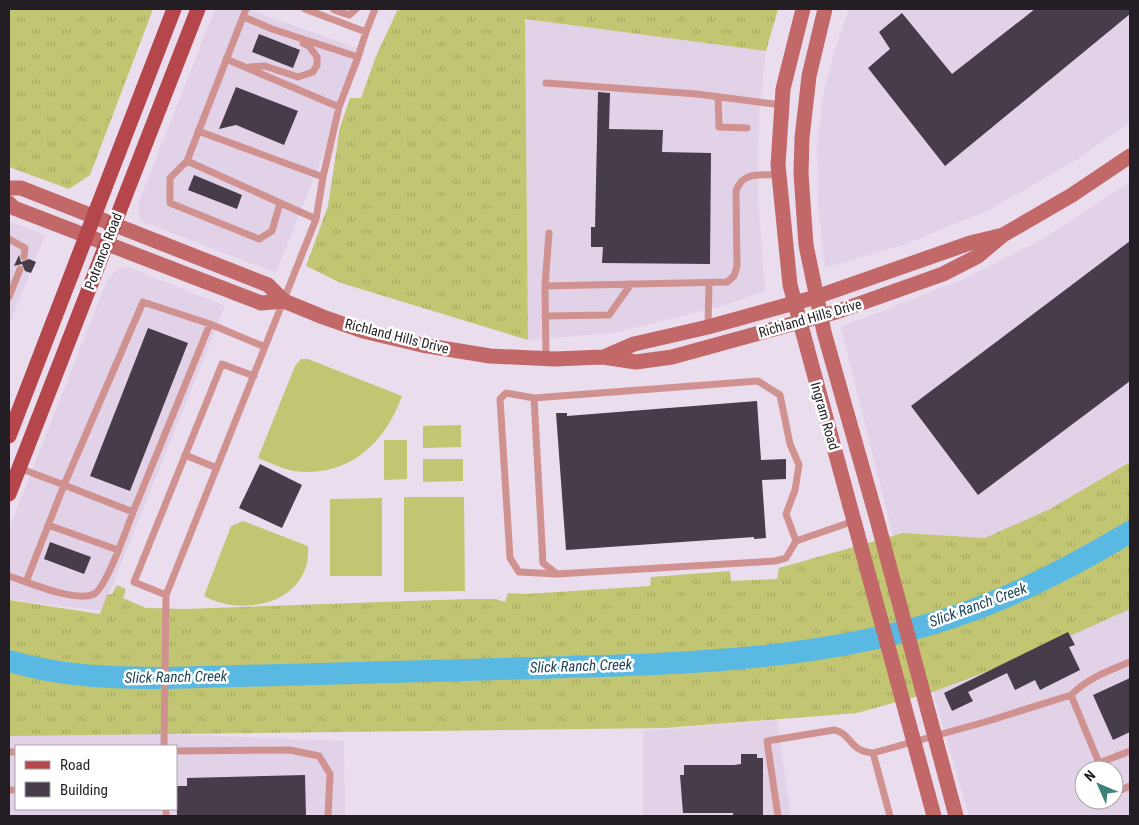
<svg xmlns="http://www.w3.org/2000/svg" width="1139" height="825" font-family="'Roboto Condensed',sans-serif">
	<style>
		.built { fill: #e2d2e8; fill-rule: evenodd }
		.grass { fill: url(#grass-tufts) }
		.pitch { fill: #c2c672 }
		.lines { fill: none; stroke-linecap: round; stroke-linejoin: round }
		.river { stroke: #59b9e2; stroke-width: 22 }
		.building { fill: #463c4a }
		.lane { stroke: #d09291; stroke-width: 7 }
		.secondary { stroke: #c26869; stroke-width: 15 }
		.primary { stroke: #b5474c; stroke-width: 15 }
		.labels { text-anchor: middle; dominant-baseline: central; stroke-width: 5; stroke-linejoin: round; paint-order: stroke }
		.street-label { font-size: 14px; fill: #231e24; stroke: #fff }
		.water-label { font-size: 15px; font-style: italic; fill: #1e4759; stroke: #fff }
	</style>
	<defs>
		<pattern id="grass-tufts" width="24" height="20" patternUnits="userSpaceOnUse" patternTransform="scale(1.25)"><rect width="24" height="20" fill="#c2c672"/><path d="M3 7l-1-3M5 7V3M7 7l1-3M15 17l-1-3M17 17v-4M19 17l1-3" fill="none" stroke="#a6aa63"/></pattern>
	</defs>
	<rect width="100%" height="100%" fill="#eadeee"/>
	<path class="built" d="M215 9H247L365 51 276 273 144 222 139 218 138 204Z
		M849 9H1130V122L1078 159 991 209 906 244 825 268 818 204 817 145 823 96 834 52Z
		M525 19 766 51 759 115 758 197 765 291 725 305 613 333 528 340Z
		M1130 182V471L1051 518 901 568 841 327 964 279 1041 240Z
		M9 221 45 235 9 326Z
		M128 267 225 306 102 611 14 600 9 599V529L107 280 116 270Z
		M1130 605V816H969L933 692 1012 662ZM1084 770H1114V800H1084Z
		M777 720 791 816H643V731Z
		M9 728 344 741 345 816H9ZM16 746H176V809H16Z"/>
	<path class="grass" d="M9 9H153L90 175 69 189 9 167Z
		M398 9H778L766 51 525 19 528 340 341 283 306 266 328 206 340 127 350 98H361L376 56Z
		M1130 462V609L1012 662 933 692 857 713 665 728 9 736V600L100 614 107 595 112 594 117 585 126 589 123 598 146 608 185 609 467 599H496L505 602 508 593 526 594 650 586 651 577 730 571 731 581 777 579 779 568 903 533 985 538 1050 509Z"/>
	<path class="pitch" d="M301 359H308L402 396C385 443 349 478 294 471 282 469 269 462 258 458L295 366Z
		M461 425V447L423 448V426Z
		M384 440H407V479L384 480Z
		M423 459H463V481L423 482Z
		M404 497H464L465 591 404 592Z
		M382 498V576H330V499Z
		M243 521 308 546C312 601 246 619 204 596L231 526Z"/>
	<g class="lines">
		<path class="river" d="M9 661C64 677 110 678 167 678 290 674 412 671 534 668 675 664 821 662 956 616 1018 595 1075 565 1130 532"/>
	</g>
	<path class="building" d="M1035 9H1130V14L945 166 868 68 890 49 879 32 902 13 952 74Z
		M259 34 300 50 293 68 252 52Z
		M236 87 298 111 284 145 236 125 219 129Z
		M598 92 610 93 609 129 663 130 662 152 711 153 710 264 602 263 603 247H591V227H595Z
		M194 175 242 195 237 209 188 190Z
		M1130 241V381L978 495 911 406Z
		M19 255 21 262 29 259 36 262 31 273 25 271 22 264 14 266Z
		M148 328 188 343 130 491 90 476Z
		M757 401 761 460 786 459V479L762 480 766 538 754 539V537L566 550 556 413H567V416Z
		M260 464 302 485 282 528 239 508Z
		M50 542 91 557 84 574 44 559Z
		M1068 632 1075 645 1069 647 1080 670 1040 690 1035 680 1015 690 1007 673 968 692 973 701 952 711 944 693Z
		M1130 678V732L1113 740 1093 695Z
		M741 754H757V758H763V816H733V813H683L680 775H684V765H734L741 764Z
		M305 775 306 816H177L176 786H187V778Z"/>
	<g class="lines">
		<path class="lane" d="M305 9 366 32 375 9
			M334 10 349 15 356 9
			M358 57 366 32
			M226 59 339 107 358 57 272 29 244 17
			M250 67 265 66 298 77 313 72 317 65V57L309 46 303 43
			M546 83 697 94 782 105
			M718 97 719 127 747 128
			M198 131 323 177 316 219
			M187 161 170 178V203L259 239 272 231 280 203
			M323 177 339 107
			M9 239 25 248 24 257
			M545 286 549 233
			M9 297 20 269
			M545 316 609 315 631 284
			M210 324 133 512 64 485 143 302 210 324 265 347
			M708 327 709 283
			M546 358 545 286 727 282 734 276 737 266 736 191C742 171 761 175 779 175
			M534 398 506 393 500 399 510 558 519 572 557 574 775 561 786 558 796 541 854 521
			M185 455 217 468
			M19 468 64 485 26 582
			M48 525 118 550
			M557 574 543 563 534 398 758 381 780 395 790 444 799 465 795 490 786 514 796 541
			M9 576C28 582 75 603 94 594 106 588 127 528 133 512
			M166 595 134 582 222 364 254 376
			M1071 695C1088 678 1108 671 1130 662
			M164 746 166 595 316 219 187 161 246 9
			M176 751 290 750 319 756 330 774 328 816
			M9 752H16
			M873 753 890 816
			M9 790H16
			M1114 793 1130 786
			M166 809V816
			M778 816 767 741 834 730C852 733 848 751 873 753L985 722 1071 695 1099 763 1130 751"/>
		<path class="secondary" d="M803 9 783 89 778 165 790 285 934 816
			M825 9 809 76 802 138 801 174 806 245 824 332 876 516 956 816
			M9 188H21L268 285 284 301 323 317 363 331 422 345 490 356 554 359 603 357 636 362 672 357 836 312 943 274 978 256 1003 235 1072 195 1130 156
			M9 203 14 208 261 303 284 301
			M604 357 634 344 708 327 816 297 970 243 999 236"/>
		<path class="primary" d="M9 436 174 9
			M9 494 198 9"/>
	</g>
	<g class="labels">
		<g class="street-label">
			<text transform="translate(103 251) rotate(-69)">Potranco Road</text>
			<text transform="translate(810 318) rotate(-16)">Richland Hills Drive</text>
			<text transform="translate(397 336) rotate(14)">Richland Hills Drive</text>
			<text transform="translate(825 416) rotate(74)">Ingram Road</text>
		</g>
		<g class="water-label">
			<text transform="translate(978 605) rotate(-20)">Slick Ranch Creek</text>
			<text transform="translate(581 666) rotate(-2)">Slick Ranch Creek</text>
			<text transform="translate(176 677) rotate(-1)">Slick Ranch Creek</text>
		</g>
	</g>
	<rect width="1139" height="825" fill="none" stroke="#231e24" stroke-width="20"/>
	<rect x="15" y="745" width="162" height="65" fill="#ffffff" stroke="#a7a5a7"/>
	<rect x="25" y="761" width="25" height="8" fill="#b5474c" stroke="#a7a5a7"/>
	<text x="60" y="770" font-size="15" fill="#231e24">Road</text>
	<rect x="25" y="782" width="25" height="15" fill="#463c4a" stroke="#a7a5a7"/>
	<text x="60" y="795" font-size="15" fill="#231e24">Building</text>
	<g transform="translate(1099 785) rotate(315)"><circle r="24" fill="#ffffff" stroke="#a7a5a7"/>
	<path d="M0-4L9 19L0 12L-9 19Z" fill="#3c8279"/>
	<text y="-8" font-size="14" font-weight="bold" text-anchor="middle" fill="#231e24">N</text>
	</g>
</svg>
